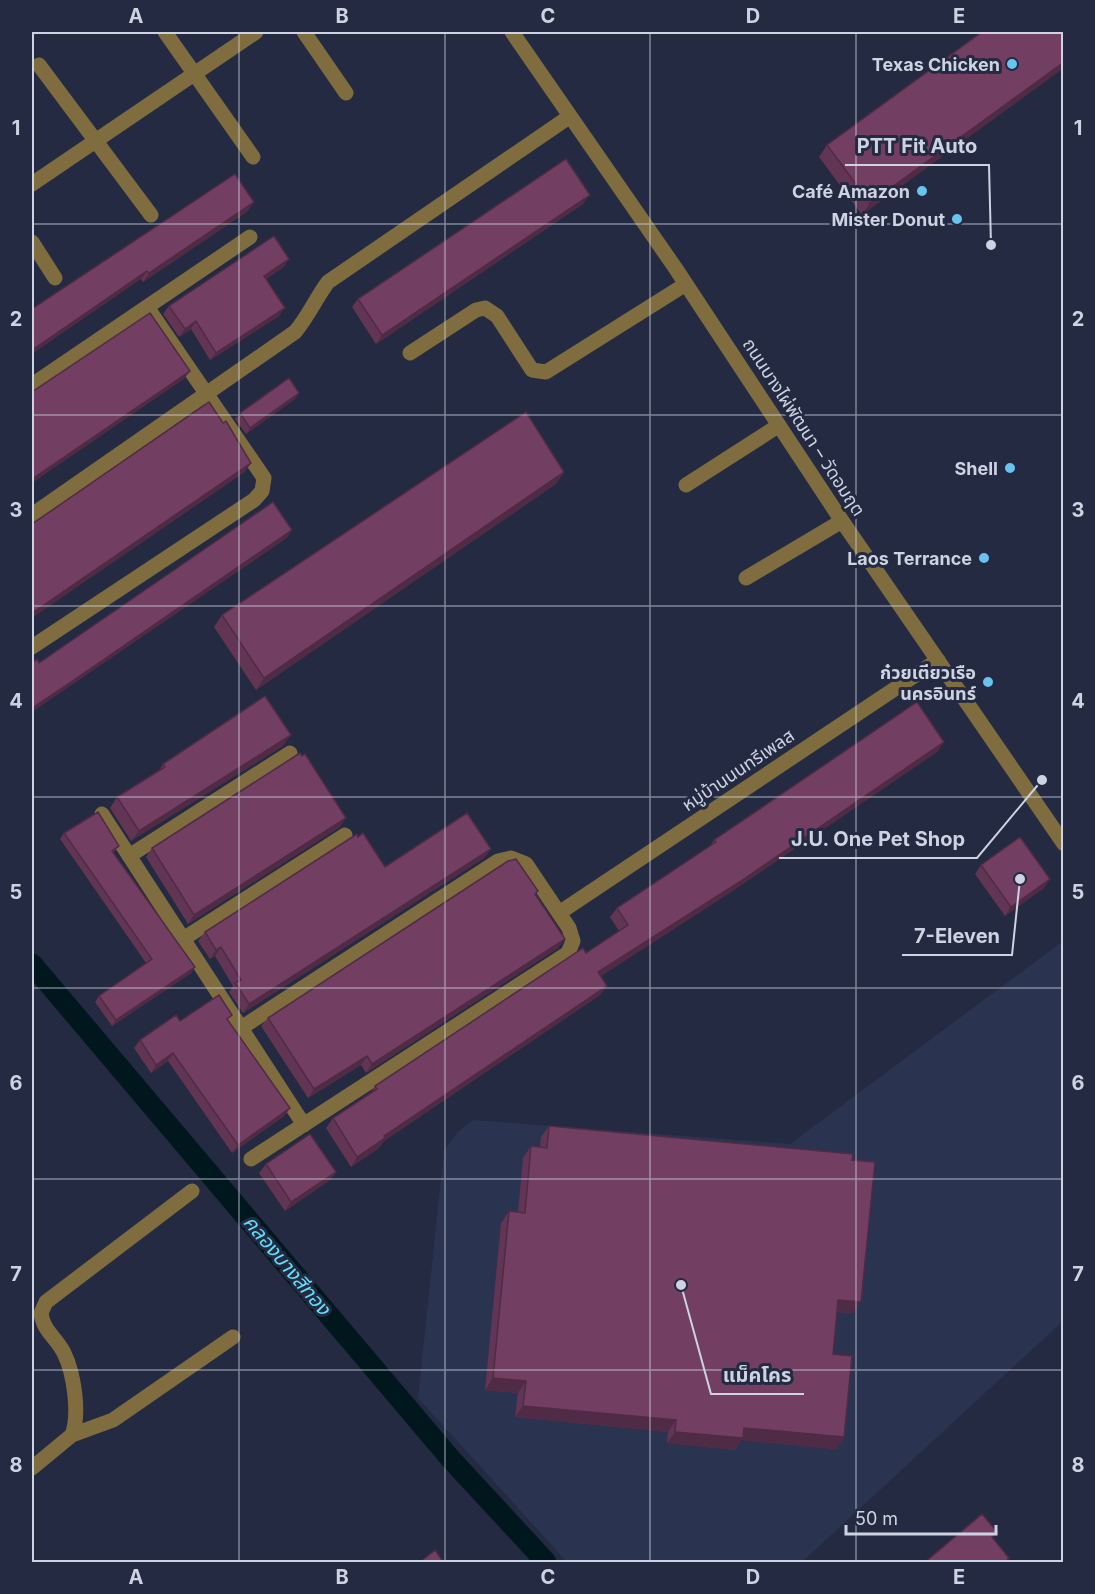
<svg xmlns="http://www.w3.org/2000/svg" width="1095" height="1594" font-family="Inter,'Noto Sans Thai',sans-serif">
	<style>
		.built { fill: #2a3350 }
		.lines { fill: none; stroke-linecap: round; stroke-linejoin: round }
		.canal { stroke: #00171d; stroke-width: 21 }
		.minor { stroke: #7f6d40; stroke-width: 15 }
		.wall { fill: #623554 }
		.shaded-wall { fill: #502b45 }
		.building { fill: #723e62; stroke: #502b45; stroke-width: 1.5 }
		.grid { fill: none; stroke: #cdd3e2; stroke-width: 1.5; stroke-opacity: 0.55 }
		.poi-dot { fill: #69c3f1; stroke: #232a41; stroke-width: 2 }
		.labels { text-anchor: middle; dominant-baseline: central; stroke-width: 6; stroke-linejoin: round; paint-order: stroke }
		.poi-label { font-size: 18px; font-weight: bold; fill: #cdd3e2; stroke: #232a41; text-anchor: end }
		.street-label { font-size: 18px; fill: #cdd3e2; stroke: #232a41 }
		.water-label { font-size: 20px; font-style: italic; fill: #5fe1fb; stroke: #232a41 }
		.leader { fill: none; stroke: #cdd3e2; stroke-width: 2 }
		.callout-dot { fill: #cdd3e2; stroke: #232a41; stroke-width: 2 }
		.callout-label { font-size: 20px; text-anchor: middle; font-weight: bold; fill: #cdd3e2; stroke: #232a41; stroke-width: 6; stroke-linejoin: round; paint-order: stroke }
		.neatline { fill: none; stroke: #cdd3e2; stroke-width: 2 }
		.grid-label { font-size: 20px; text-anchor: middle; font-weight: bold; fill: #cdd3e2 }
	</style>
	<rect width="100%" height="100%" fill="#232a41"/>
	<path class="built" d="M1063 941V1321L802 1562H567L418 1398 444 1150 458 1132 473 1120 790 1144Z"/>
	<g class="lines">
		<path class="canal" d="M32 964 449 1457 546 1562"/>
		<path class="minor" d="M165 32 253 157
			M304 32 346 93
			M512 32 676 269 842 521 1064 844
			M39 65 151 215
			M32 184 256 32
			M32 242 55 278
			M410 353 476 310 485 308 497 316 532 370 546 372 686 284
			M32 385 250 237
			M686 485 778 426
			M32 515 295 332C308 317 316 298 328 282L569 117
			M746 578 842 521
			M32 647 254 500 262 491 264 478 147 307
			M102 814 304 1125
			M129 856 290 753
			M559 913 938 660
			M183 939 345 835
			M241 1028 498 861 511 858 526 864 569 928 573 941 568 953 251 1159
			M72 1435C80 1414 74 1373 64 1353 57 1338 43 1331 41 1313L46 1302 192 1191
			M32 1468 72 1435 113 1420 233 1337"/>
	</g>
	<path class="wall" d="M1064 32 862 215 819 157 827 145Z
		M583 204 376 344 352 307 358 299Z
		M248 211 143 282 141 279 32 309Z
		M284 267 266 279 279 316 210 360 191 329 179 337 163 314 169 306Z
		M295 399 246 434 235 419 240 413Z
		M564 472 556 484 256 690 214 627 222 615Z
		M944 742 937 752 734 890 601 976 607 986 600 995 384 1141 379 1148 351 1167 326 1128 333 1118 370 1094 375 1086 586 953 619 931 610 917 617 908 710 846 714 840Z
		M283 746 131 841 110 808 117 797 158 772 163 764Z
		M340 827 188 924 146 857 152 848Z
		M64 833 119 846 113 853 195 967 191 973 112 1026 95 1002 99 996 146 963 60 839Z
		M491 849 484 858 243 1013 229 992 233 986 215 956 210 959 198 941 205 932 385 867Z
		M981 865 1044 888 1005 916 975 874Z
		M538 891 535 895 558 948 366 1073 361 1065 308 1098 261 1026 268 1018Z
		M180 1021 290 1108 284 1116 232 1153 168 1061 151 1073 134 1048 140 1040Z
		M549 1126 852 1160 853 1313 837 1312 833 1354 844 1437 836 1449 741 1440 735 1450 667 1443 668 1432 515 1417 518 1393 485 1390 501 1223 509 1211 518 1212 523 1158 531 1146 540 1147 541 1137Z
		M266 1164 336 1172 330 1180 285 1211 259 1173Z"/>
	<path class="shaded-wall" d="M1064 62V68L862 215 870 203Z
		M590 195 583 204 376 344 382 335Z
		M254 202 248 211 143 282 149 273Z
		M289 259 284 267 259 283 264 276Z
		M147 271 141 279 32 354V350Z
		M285 308 279 316 210 360 216 353Z
		M196 321 191 329 179 337 185 329Z
		M190 371 184 379 32 483V479Z
		M299 393 295 399 246 434 250 428Z
		M251 463 245 472 32 618V613Z
		M564 472 556 484 256 690 264 678Z
		M292 530 287 538 32 712V708Z
		M291 735 283 746 131 841 139 831Z
		M944 742 937 752 734 890 592 982 598 972Z
		M346 818 340 827 188 924 194 915Z
		M491 849 484 858 243 1013 249 1004Z
		M1050 879 1044 888 1005 916 1011 907Z
		M565 939 558 948 366 1073 372 1064Z
		M221 947 215 956 210 959 216 950Z
		M195 967 191 973 112 1026 116 1020Z
		M607 986 600 995 384 1141 379 1148 351 1167 357 1157 384 1136Z
		M173 1053 168 1061 151 1073 156 1065Z
		M367 1056 361 1065 308 1098 314 1089Z
		M290 1108 284 1116 232 1153 238 1145Z
		M336 1172 330 1180 285 1211 291 1202Z
		M838 1300 861 1302 853 1313 830 1311Z
		M493 1378 526 1381 518 1393 485 1390Z
		M523 1406 676 1420 668 1432 515 1417Z
		M744 1428 844 1437 836 1449 741 1440 735 1450 667 1443 675 1432Z"/>
	<path class="building" d="M982 32H1064V62L870 203 827 145Z
		M566 159 590 195 382 335 358 299Z
		M235 174 254 202 149 273 147 271 32 350V309Z
		M274 236 289 259 264 276 285 308 216 353 196 321 185 329 169 306Z
		M150 313 190 371 32 479V392Z
		M289 378 299 393 250 428 240 413Z
		M209 402 223 423 226 421 251 463 32 613V524Z
		M526 412 564 472 264 678 222 615Z
		M273 502 292 530 71 682 32 708V663L37 659 39 663Z
		M265 696 291 735 139 831 117 797 165 767 163 764Z
		M917 702 944 742 741 881 598 972 607 986 384 1136 385 1138 357 1157 333 1118 377 1089 375 1086 583 948 586 953 628 925 617 908 716 842 714 840Z
		M300 753 302 756 305 754 346 818 194 915 152 848Z
		M98 812 119 846 112 851 195 967 116 1020 99 996 152 959 64 833Z
		M467 813 491 849 249 1004 235 983 241 980 221 947 216 950 205 932 357 834 358 837 363 833 385 867Z
		M1020 837 1050 879 1011 907 981 865Z
		M516 859 538 891 535 894 565 939 372 1064 367 1056 314 1089 268 1018 508 861Z
		M219 995 232 1015 227 1019 290 1108 238 1145 173 1053 156 1065 140 1040 176 1015 180 1021Z
		M549 1126 853 1154 852 1160 875 1162 861 1302 838 1300 833 1354 852 1356 844 1437 744 1428 743 1438 675 1432 676 1420 523 1406 526 1381 493 1378 509 1211 525 1213 531 1146 547 1148Z
		M310 1134 336 1172 291 1202 266 1164Z
		M982 1514 998 1533 992 1537 1009 1558 1004 1563H924Z
		M435 1550 444 1563H419Z"/>
	<path class="grid" d="M239 32V1562M445 32V1562M650 32V1562M856 32V1562M32 224H1064M32 415H1064M32 606H1064M32 797H1064M32 988H1064M32 1179H1064M32 1370H1064"/>
	<g class="poi-dot">
		<circle cx="1012" cy="64" r="6"/>
		<circle cx="922" cy="191" r="6"/>
		<circle cx="957" cy="219" r="6"/>
		<circle cx="1010" cy="468" r="6"/>
		<circle cx="984" cy="558" r="6"/>
		<circle cx="988" cy="682" r="6"/>
	</g>
	<g class="labels">
		<g class="poi-label">
			<text x="1000" y="64">Texas Chicken</text>
			<text x="910" y="191">Café Amazon</text>
			<text x="945" y="219">Mister Donut</text>
			<text x="998" y="468">Shell</text>
			<text x="972" y="558">Laos Terrance</text>
			<text x="976" y="672">ก๋วยเตียวเรือ<tspan x="976" dy="21">นครอินทร์</tspan></text>
		</g>
		<g class="street-label">
			<text transform="translate(804 427) rotate(57)">ถนนบางไผ่พัฒนา – วัดอมฤต</text>
			<text transform="translate(738 770) rotate(-34)">หมู่บ้านนนทรีเพลส</text>
		</g>
		<g class="water-label">
			<text transform="translate(287 1265) rotate(50)">คลองบางสีทอง</text>
		</g>
	</g>
	<path class="leader" d="M991 245L989 165H845M1042 780L977 858H779M1020 879L1012 955H902M681 1285L711 1394H804"/>
	<g class="callout-dot">
		<circle cx="991" cy="245" r="6"/>
		<circle cx="1042" cy="780" r="6"/>
		<circle cx="1020" cy="879" r="6"/>
		<circle cx="681" cy="1285" r="6"/>
	</g>
	<g class="callout-label">
		<text x="917" y="153">PTT Fit Auto</text>
		<text x="878" y="846">J.U. One Pet Shop</text>
		<text x="957" y="943">7-Eleven</text>
		<text x="757" y="1382">แม็คโคร</text>
	</g>
	<rect width="1095" height="1594" fill="none" stroke="#232a41" stroke-width="66"/>
	<path d="M846 1525v9h150v-9" fill="none" stroke="#cdd3e2" stroke-width="3"/>
	<text x="855" y="1525" font-size="18" fill="#cdd3e2" stroke="#232a41" stroke-width="4.5" paint-order="stroke">50 m</text>
	<rect x="33" y="33" width="1029" height="1528" class="neatline"/>
	<g class="grid-label">
		<text x="136" y="23">A</text>
		<text x="342" y="23">B</text>
		<text x="548" y="23">C</text>
		<text x="753" y="23">D</text>
		<text x="959" y="23">E</text>
		<text x="16" y="135">1</text>
		<text x="1078" y="135">1</text>
		<text x="16" y="326">2</text>
		<text x="1078" y="326">2</text>
		<text x="16" y="517">3</text>
		<text x="1078" y="517">3</text>
		<text x="16" y="708">4</text>
		<text x="1078" y="708">4</text>
		<text x="16" y="899">5</text>
		<text x="1078" y="899">5</text>
		<text x="16" y="1090">6</text>
		<text x="1078" y="1090">6</text>
		<text x="16" y="1281">7</text>
		<text x="1078" y="1281">7</text>
		<text x="16" y="1472">8</text>
		<text x="1078" y="1472">8</text>
		<text x="136" y="1584">A</text>
		<text x="342" y="1584">B</text>
		<text x="548" y="1584">C</text>
		<text x="753" y="1584">D</text>
		<text x="959" y="1584">E</text>
	</g>
</svg>
